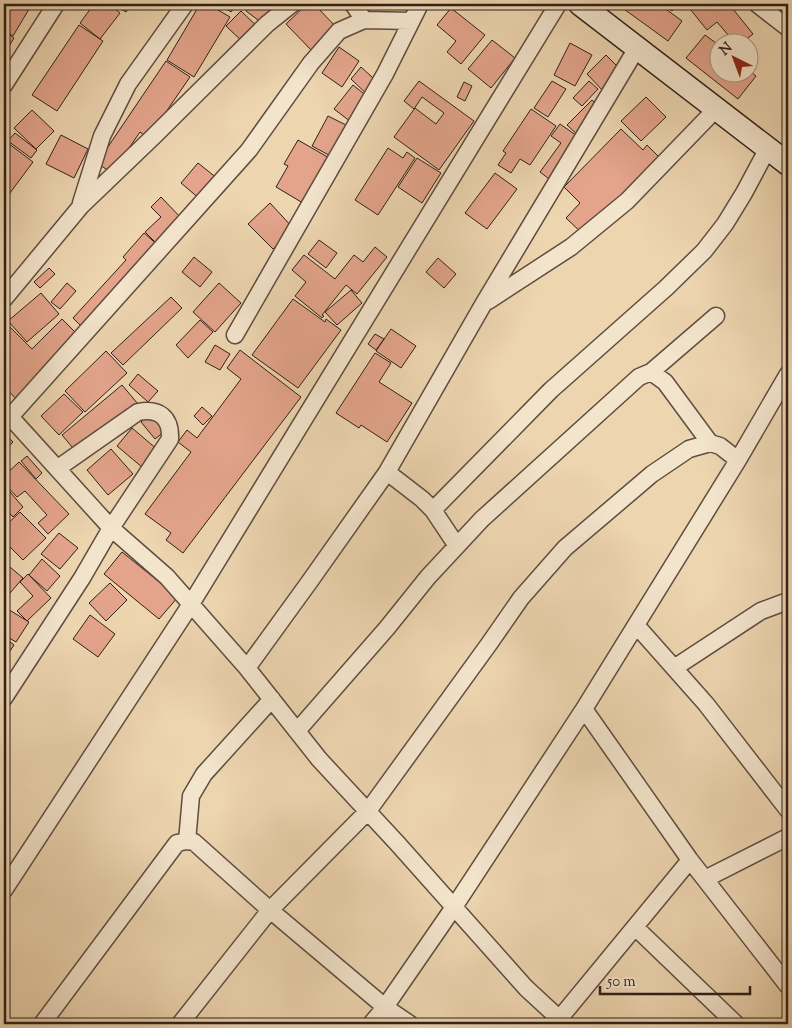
<svg xmlns="http://www.w3.org/2000/svg" width="792" height="1028" font-family="'Sorts Mill Goudy',serif">
	<style>
		.building { fill: #e3a48b; stroke: #2f2019 }
		.lines { fill: none; stroke-linecap: round; stroke-linejoin: round }
		.street-casing { stroke: #5e4d3f; stroke-width: 19 }
		.secondary-casing { stroke: #2f2019; stroke-width: 25 }
		.street { stroke: #f3e4cc; stroke-width: 16 }
		.secondary { stroke: #f3e4cc; stroke-width: 22 }
	</style>
	<rect width="100%" height="100%" fill="#edd5b0"/>
	<filter id="stains"><feTurbulence type="fractalNoise" baseFrequency=".004" numOctaves="4"/><feColorMatrix values="0 0 0 0 .2 0 0 0 0 .09 0 0 0 0 .02 0 0 0 .5 -.17"/></filter>
	<radialGradient id="worn" r=".72"><stop offset=".6" stop-color="#630" stop-opacity="0"/><stop offset="1" stop-color="#630" stop-opacity=".3"/></radialGradient>
	<path class="building" d="M4 4H32L13 36 4 30Z
		M94 4H109L120 13 100 39 80 23Z
		M112 4H131L126 12Z
		M200 4H208L230 17 194 77 167 60Z
		M219 4H236L231 12Z
		M251 4H275L262 23 246 11Z
		M307 4H314L337 28 313 52 286 24Z
		M617 4H659L682 21 668 41Z
		M663 4H678L672 11Z
		M686 4H729L753 34 743 42H734L717 22 707 30Z
		M451 8 485 35 461 64 447 52 456 41 437 25Z
		M241 11 262 31 247 46 226 26Z
		M79 25 103 41 57 111 32 95Z
		M4 31 14 38 4 54Z
		M705 35 720 46V72H750V71L756 76 738 99 686 58Z
		M492 40 515 58 491 88 468 69Z
		M570 43 592 55 575 86 554 75Z
		M339 47 359 61 342 87 322 73Z
		M606 55 623 72 604 92 587 74Z
		M166 61 190 77 148 138 140 132 129 148 138 154 121 179 97 163Z
		M361 67 383 87 372 99 351 79Z
		M419 81 474 121 439 170 394 137 415 108 436 124 444 113 422 97 414 109 404 101Z
		M552 81 566 89 548 117 534 108Z
		M589 81 598 89 582 106 573 98Z
		M464 82 472 86 465 101 457 97Z
		M353 85 374 102 355 125 334 109Z
		M646 97 666 117 641 141 621 121Z
		M592 100 604 112 579 136 567 125Z
		M531 109 556 126 530 165 520 159 511 173 498 165 506 153 503 151Z
		M32 110 54 131 36 149 14 128Z
		M328 116 354 129 338 160 312 146Z
		M560 124 583 140 553 182 540 172 561 143 551 136Z
		M621 129 643 150 647 145 662 160 586 237 566 218 580 203 564 187Z
		M15 133 37 150 31 158 8 141Z
		M61 135 88 149 74 178 46 164Z
		M298 140 331 159 313 209 276 187 288 166 284 164Z
		M8 143 33 162 4 201V149Z
		M388 148 403 158 407 152 415 158 378 215 355 200Z
		M417 158 441 173 422 203 398 187Z
		M198 163 218 179 201 200 181 183Z
		M495 173 517 189 487 229 465 213Z
		M161 197 183 220 157 244 145 232 161 217 151 207Z
		M270 203 294 229 273 249 248 224Z
		M144 233 160 247 84 329 73 318 126 260 123 257Z
		M319 240 337 253 326 268 308 254Z
		M375 247 387 257 357 294 346 285 322 315 324 316 322 318 295 296 306 282 292 270 304 255 335 279 354 255 363 262Z
		M194 257 212 272 200 287 182 272Z
		M438 258 456 274 444 288 426 272Z
		M49 268 55 274 40 288 34 282Z
		M67 283 76 291 60 309 51 302Z
		M219 283 241 303 215 332 193 312Z
		M351 290 362 303 337 325 325 312Z
		M41 293 59 314 27 342 8 321Z
		M171 297 182 308 123 365 111 353Z
		M293 299 325 322 326 319 341 330 298 388 252 355Z
		M62 319 81 338 17 400 4 386V329L8 325 32 349Z
		M200 320 213 332 188 358 176 345Z
		M391 329 416 346 401 368 376 351Z
		M375 334 384 339 376 350 368 344Z
		M215 345 230 354 220 370 205 362Z
		M240 350 301 397 183 553 166 540 171 533 145 514 191 452 178 442 187 430 197 438 241 379 227 368Z
		M106 351 127 373 85 412 65 391Z
		M375 353 391 363 379 382 412 403 387 442 361 425 359 428 336 413Z
		M138 374 158 391 148 402 129 385Z
		M122 385 138 404 78 454 62 435Z
		M64 394 83 412 59 435 41 416Z
		M202 407 212 416 203 425 194 416Z
		M150 414 164 432 155 439 141 422Z
		M132 428 158 450 143 468 117 446Z
		M4 433 13 442 4 451Z
		M111 449 133 474 108 495 87 470Z
		M27 456 42 473 36 479 21 461Z
		M19 462 69 514 48 534 38 523 47 515 25 491 17 497 4 483V476Z
		M4 485 23 507 13 517 4 507Z
		M20 512 46 538 23 560 4 541V527Z
		M59 533 78 548 60 569 41 554Z
		M122 552 178 597 159 619 104 574Z
		M42 559 60 576 47 591 29 575Z
		M4 562 23 578 4 600Z
		M28 574 51 598 27 621 17 611 33 596 20 582Z
		M110 583 127 600 106 621 89 603Z
		M6 608 29 622 16 642 4 635V612Z
		M90 615 115 634 98 657 73 639Z
		M4 637 14 645 4 660Z"/>
	<g class="lines">
		<defs>
			<path id="street" d="M353 4 364 20
				M757 4 788 28
				M4 85 56 4
				M81 203 102 136 128 84 185 4
				M4 299 81 206 153 137 267 24 292 4
				M488 301 571 247 627 201 716 109
				M235 335 385 74 420 4
				M651 372 665 382 710 443
				M4 410 111 528 167 577 247 668 319 759 397 843 526 988 565 1024
				M10 417 249 150 311 63 339 31 364 20 411 21
				M387 472 422 499 433 510 457 546
				M433 510 551 390 666 288 704 251 725 224 744 193 768 148
				M636 625 706 704 788 810
				M247 668 310 581 387 472 484 303 637 48
				M674 668 761 611 788 601
				M4 698 82 578 111 528 170 439C171 417 159 408 138 412L58 468
				M584 709 690 860 788 986
				M297 731 387 628 428 577 482 519 639 377 651 372 716 316
				M187 841 191 796 204 774 272 699
				M705 879 788 837
				M4 890 191 604 558 4
				M635 927 736 1024
				M42 1024 177 843 187 841 194 842 270 910 385 1007 410 1024
				M180 1024 270 910 368 811 489 644 521 598 565 548 652 474 689 449 710 443 720 446 738 460
				M371 1024 385 1007 454 907 584 709 738 460 788 374
				M555 1024 690 860"/>
			<path id="secondary" d="M580 4 788 164"/>
		</defs>
		<use href="#street" class="street-casing"/>
		<use href="#secondary" class="secondary-casing"/>
		<use href="#street" class="street"/>
		<use href="#secondary" class="secondary"/>
	</g>
	<rect width="792" height="1028" fill="none" stroke="#edd5b0" stroke-width="20"/>
	<rect x="5" y="5" width="782" height="1018" fill="none" stroke="#2f2019" stroke-width="2.5"/>
	<rect x="10" y="10" width="772" height="1008" fill="none" stroke="#2f2019"/>
	<g transform="translate(734 58) rotate(318)"><circle r="24" fill="#f3e4cc" stroke="#a59684"/>
	<path d="M0-4L9 19L0 12L-9 19Z" fill="#8f2418"/>
	<text y="-8" font-size="14" font-weight="bold" text-anchor="middle" fill="#2f2019">N</text>
	</g>
	<path d="M600 986v8h150v-8" fill="none" stroke="#2f2019" stroke-width="2.5"/>
	<text x="607" y="986" font-size="15" fill="#2f2019" stroke="#f3e4cc" stroke-width="4" paint-order="stroke">50 m</text>
	<rect width="100%" height="100%" filter="url(#stains)"/>
	<rect width="100%" height="100%" fill="url(#worn)"/>
</svg>
